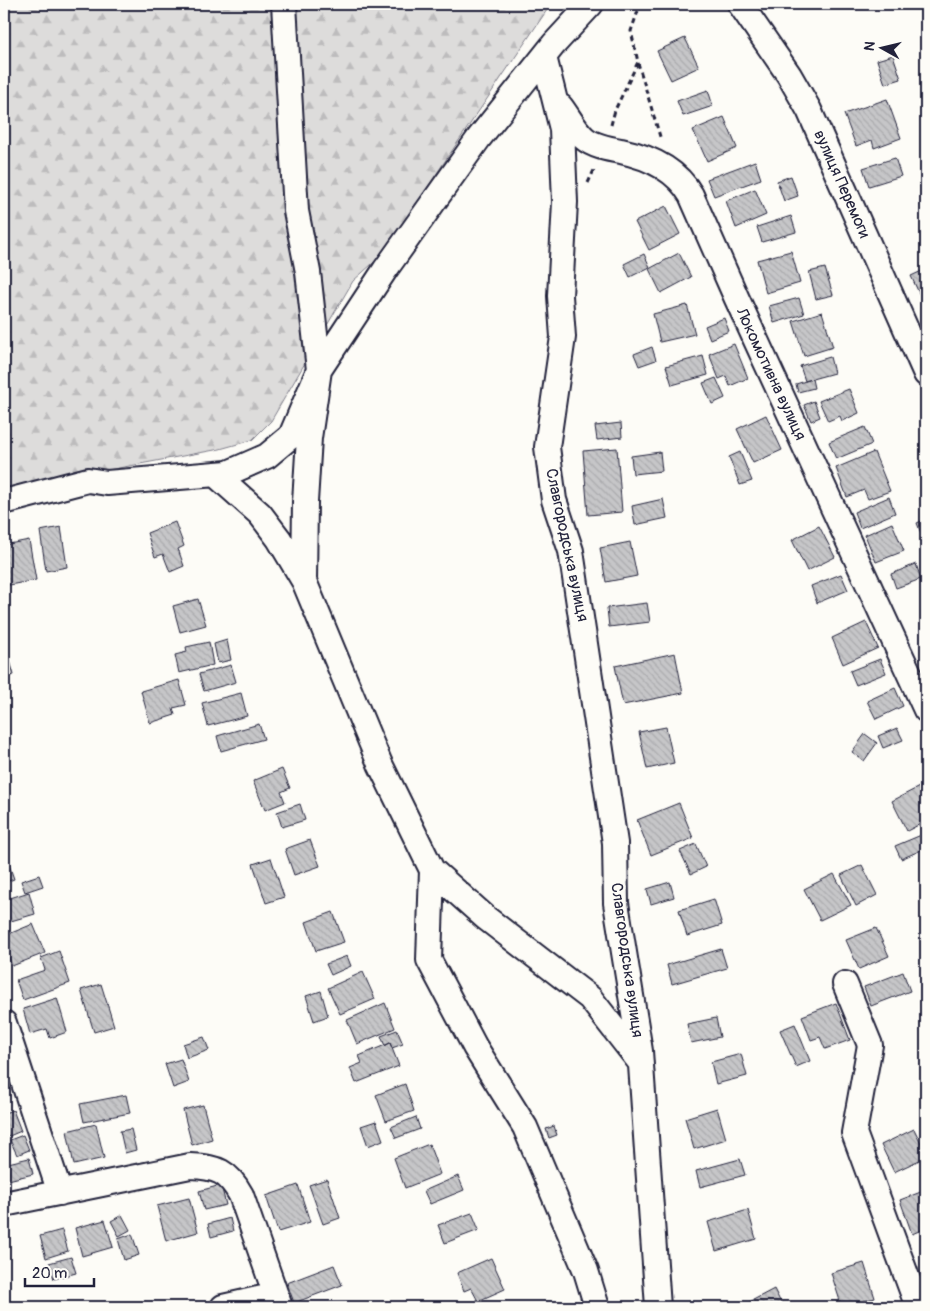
<svg xmlns="http://www.w3.org/2000/svg" width="930" height="1311" font-family="Pangolin,sans-serif">
	<style>
		.forest { fill: url(#forest-firs); stroke: #807f8b }
		.building { fill: url(#building-back-hatch); stroke: #22223b }
		.lines { fill: none; stroke-linecap: round; stroke-linejoin: round }
		.street-casing { stroke: #22223b; stroke-width: 28 }
		.path { stroke: #22223b; stroke-width: 3; stroke-dasharray: 5 4; stroke-linecap: butt }
		.street { stroke: #fdfcf7; stroke-width: 24 }
		.labels { text-anchor: middle; dominant-baseline: central; stroke-width: 4.5; stroke-linejoin: round; paint-order: stroke }
		.street-label { font-size: 16px; fill: #22223b; stroke: #fdfcf7 }
	</style>
	<defs>
		<pattern id="forest-firs" width="22" height="20" patternUnits="userSpaceOnUse" patternTransform="scale(1.25)"><rect width="22" height="20" fill="#dddcdb"/><path d="M5 1l3.5 6h-7zM16 11l3.5 6h-7z" fill="#bdbcbd"/></pattern>
		<pattern id="building-back-hatch" width="6" height="6" patternUnits="userSpaceOnUse" patternTransform="scale(1.25)"><rect width="6" height="6" fill="#c6c6c8"/><path d="M-1 5l2 2M0 0l6 6M5-1l2 2" fill="none" stroke="#aaaaad"/></pattern>
	</defs>
	<rect width="100%" height="100%" fill="#fdfcf7"/>
	<filter id="ink" filterUnits="userSpaceOnUse"><feTurbulence type="fractalNoise" baseFrequency=".02" numOctaves="2"/><feDisplacementMap in="SourceGraphic" scale="10" xChannelSelector="R" yChannelSelector="G"/><feConvolveMatrix kernelMatrix="1 2 1 2 8 2 1 2 1" color-interpolation-filters="sRGB"/></filter>
	<g filter="url(#ink)">
		<path class="forest" d="M4 4H551L381 256 353 281 271 421 252 440 220 449 60 479 4 495Z"/>
		<path class="building" d="M685 38 699 67 671 80 657 51Z
			M893 55 901 79 885 84 877 60Z
			M708 90 713 106 683 116 677 101Z
			M887 99 901 138 874 148 872 140 856 146 844 114Z
			M724 117 737 148 707 161 693 130Z
			M895 158 901 176 869 186 863 168Z
			M755 161 761 179 714 196 707 179Z
			M791 176 798 196 784 201 777 181Z
			M755 189 766 215 736 228 726 201Z
			M666 206 680 234 649 250 635 222Z
			M791 216 796 232 762 242 757 227Z
			M791 251 800 283 766 293 757 260Z
			M679 253 691 277 661 293 649 269Z
			M644 254 650 267 630 277 624 264Z
			M825 268 833 295 816 299 809 272Z
			M926 269V308L911 276Z
			M799 298 804 314 774 323 769 306Z
			M687 305 695 334 660 342 653 314Z
			M822 312 833 347 804 356 793 321Z
			M724 318 729 331 710 339 705 326Z
			M734 344 748 378 730 386 726 376 719 379 709 354Z
			M652 347 656 360 639 366 634 354Z
			M703 356 708 375 672 385 666 366Z
			M830 357 834 373 805 381 800 366Z
			M716 378 725 398 712 404 703 383Z
			M812 379 814 388 798 392 796 384Z
			M849 389 859 413 842 421 840 416 828 421 819 401Z
			M814 401 820 417 811 421 804 405Z
			M766 415 782 450 753 463 737 429Z
			M621 423 622 437 597 440 595 426Z
			M865 427 872 444 836 459 829 442Z
			M617 448 622 512 588 515 583 451Z
			M660 452 662 471 633 474 631 456Z
			M740 452 752 481 740 485 729 457Z
			M874 452 890 491 868 499 864 490 847 497 836 468Z
			M889 497 895 513 860 528 854 512Z
			M663 499 667 518 635 525 632 506Z
			M926 519V546L917 523Z
			M175 522 184 546 178 549 184 566 170 572 163 554 155 557 147 533Z
			M892 523 904 551 876 562 865 535Z
			M819 526 835 557 807 571 792 540Z
			M61 527 67 567 46 571 40 531Z
			M29 540 36 580 4 586V545Z
			M630 542 637 576 606 582 600 548Z
			M916 564 921 579 896 588 891 574Z
			M841 574 848 590 817 603 811 586Z
			M198 599 206 625 180 632 173 606Z
			M647 603 650 622 609 627 607 608Z
			M866 622 878 648 843 664 832 638Z
			M227 640 231 660 218 663 214 644Z
			M209 642 213 665 179 673 175 655 187 652 186 647Z
			M4 646H6L14 675 4 678Z
			M675 653 683 693 623 705 615 666Z
			M880 659 886 673 856 685 850 671Z
			M231 665 236 682 204 691 199 674Z
			M179 680 186 705 173 708 175 715 150 723 141 691Z
			M895 688 903 706 876 719 867 701Z
			M241 693 247 716 208 726 202 703Z
			M259 724 264 739 221 751 217 736Z
			M666 727 674 763 647 769 639 732Z
			M897 728 903 740 883 748 878 736Z
			M865 734 877 743 864 761 852 752Z
			M282 769 290 788 281 792 285 802 265 810 253 781Z
			M923 785 926 791V821L907 831 892 801Z
			M679 803 693 838 651 855 637 820Z
			M300 804 305 820 282 827 277 812Z
			M926 833V848L901 859 895 846Z
			M310 840 320 866 294 875 285 849Z
			M696 844 706 867 691 874 680 851Z
			M4 850 14 879 4 883Z
			M271 858 284 897 266 903 253 864Z
			M862 865 877 895 856 906 841 875Z
			M834 874 851 905 820 920 804 889Z
			M39 875 43 886 25 892 21 881Z
			M670 882 674 897 651 904 647 889Z
			M29 892 35 914 4 923V900Z
			M714 899 722 925 687 936 679 910Z
			M333 912 344 942 316 951 306 922Z
			M33 924 45 953 12 966 4 944V936Z
			M876 928 889 956 859 969 846 940Z
			M721 949 727 968 672 984 667 965Z
			M59 951 70 983 23 1000 16 980 45 970 41 958Z
			M347 956 351 966 331 975 326 964Z
			M363 972 375 999 340 1014 328 988Z
			M903 972 910 991 871 1006 864 987Z
			M101 984 114 1026 94 1032 81 990Z
			M321 991 328 1016 314 1021 306 996Z
			M57 998 67 1032 50 1038 47 1029 30 1034 23 1009Z
			M385 1003 395 1028 357 1044 347 1020Z
			M836 1003 850 1040 825 1049 820 1037 811 1040 802 1016Z
			M716 1018 720 1037 691 1043 687 1024Z
			M795 1024 810 1061 796 1067 780 1030Z
			M397 1030 403 1044 392 1048 390 1043 385 1046 381 1036Z
			M204 1037 209 1050 187 1058 183 1044Z
			M390 1043 399 1066 356 1083 350 1068 362 1063 359 1056Z
			M741 1054 747 1076 716 1084 711 1062Z
			M181 1059 189 1082 173 1088 165 1064Z
			M405 1084 414 1111 386 1121 376 1095Z
			M126 1095 130 1113 84 1122 80 1104Z
			M203 1105 212 1139 192 1145 183 1110Z
			M717 1108 726 1139 694 1149 685 1118Z
			M13 1110 21 1131 7 1137 4 1129V1113Z
			M416 1117 420 1129 396 1138 391 1127Z
			M376 1121 383 1140 368 1146 361 1126Z
			M96 1124 104 1158 74 1165 67 1131Z
			M554 1126 557 1135 549 1138 546 1129Z
			M131 1129 136 1150 125 1153 120 1131Z
			M914 1129 926 1153V1157L894 1172 881 1145Z
			M23 1135 29 1150 17 1155 10 1140Z
			M429 1144 440 1174 405 1188 394 1158Z
			M29 1158 33 1174 4 1181V1164Z
			M740 1159 745 1175 700 1187 696 1171Z
			M458 1176 464 1190 430 1204 424 1191Z
			M327 1179 340 1218 323 1224 309 1185Z
			M221 1185 226 1205 204 1210 199 1191Z
			M298 1185 310 1222 278 1232 266 1196Z
			M926 1190V1228L912 1234 900 1200Z
			M189 1198 198 1232 166 1241 157 1206Z
			M748 1210 756 1239 716 1251 708 1222Z
			M472 1213 479 1230 445 1243 438 1225Z
			M122 1215 130 1230 119 1236 111 1221Z
			M230 1218 233 1231 211 1237 208 1224Z
			M105 1220 113 1247 82 1256 75 1228Z
			M62 1230 68 1251 46 1258 40 1236Z
			M132 1234 139 1255 124 1260 118 1239Z
			M71 1257 76 1273 54 1279 49 1263Z
			M491 1258 505 1289 478 1301 471 1288 464 1291 457 1273Z
			M864 1263 875 1298 842 1307 831 1273Z
			M334 1265 342 1285 294 1303 287 1283Z
			M774 1289 782 1305 778 1307H740Z"/>
		<g class="lines">
			<defs>
				<path id="street" d="M284 4 296 211 308 272 319 370 309 438 305 502 304 581 380 764 432 870 429 960 475 1047 525 1127 586 1271 597 1307
					M740 4 789 75 809 110 926 374
					M544 57 562 129 565 202 560 296 563 337 547 447 554 500 571 551 615 843 616 903 640 1051 658 1307
					M561 107C568 116 575 130 584 138 593 146 609 149 621 151 649 157 676 169 691 195L737 299 926 710
					M215 474 260 514 279 539 304 581
					M4 502 88 480 107 483 228 473 267 456 291 436 319 370 385 270 479 138 554 44 591 4
					M432 870 486 918 590 998 640 1062
					M845 984 870 1045 854 1133 918 1307
					M4 1023 60 1193
					M4 1204 190 1166C217 1167 228 1171 241 1195L280 1307
					M223 1307 276 1295"/>
			</defs>
			<use href="#street" class="street-casing"/>
			<path class="path" d="M638 63 661 140
				M611 125 615 110 638 62 631 31 638 11 643 4
				M588 183 595 168"/>
			<use href="#street" class="street"/>
		</g>
	</g>
	<g class="labels">
		<g class="street-label">
			<text transform="translate(842 184) rotate(66)">вулиця Перемоги</text>
			<text transform="translate(771 374) rotate(65)">Локомотивна вулиця</text>
			<text transform="translate(567 545) rotate(78)">Славгородська вулиця</text>
			<text transform="translate(627 960) rotate(82)">Славгородська вулиця</text>
		</g>
	</g>
	<rect width="930" height="1311" fill="none" stroke="#fdfcf7" stroke-width="20"/>
	<rect x="10" y="10" width="910" height="1291" fill="none" stroke="#22223b" stroke-width="2" filter="url(#ink)"/>
	<g transform="translate(882 48) rotate(278)" stroke="#fdfcf7" stroke-width="4" paint-order="stroke">
	<path d="M0-4L9 19L0 12L-9 19Z" fill="#22223b"/>
	<text y="-8" font-size="14" font-weight="bold" text-anchor="middle" fill="#22223b">N</text>
	</g>
	<path d="M25 1278v8h69v-8" fill="none" stroke="#22223b" stroke-width="2.5"/>
	<text x="32" y="1278" font-size="15" fill="#22223b" stroke="#fdfcf7" stroke-width="4" paint-order="stroke">20 m</text>
</svg>
